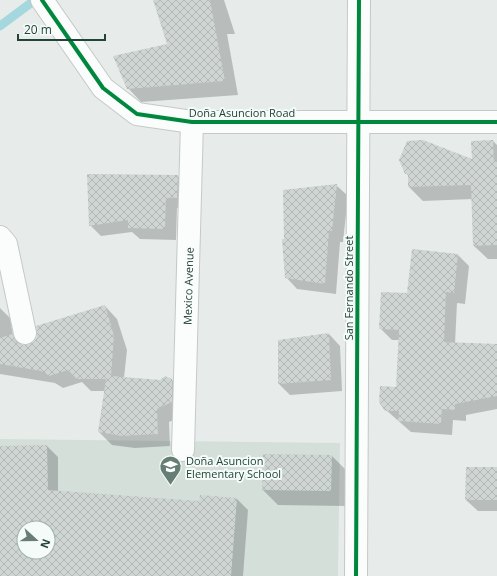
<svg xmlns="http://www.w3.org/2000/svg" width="497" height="576" font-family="'Open Sans',sans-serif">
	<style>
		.built { fill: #d4dfda; fill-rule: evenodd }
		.shadow { fill: #0003; fill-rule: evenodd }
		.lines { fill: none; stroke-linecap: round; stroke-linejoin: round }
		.stream { stroke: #a4d8de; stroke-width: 9 }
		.building { fill: url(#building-cross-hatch); fill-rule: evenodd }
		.minor-casing { stroke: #c4c9c7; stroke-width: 24 }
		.minor { stroke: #fbfcfc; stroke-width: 22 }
		.cycleway-casing { stroke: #f5fbf8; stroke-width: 6 }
		.cycleway { stroke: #00873e; stroke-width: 4 }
		.labels { text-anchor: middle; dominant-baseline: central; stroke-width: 4; stroke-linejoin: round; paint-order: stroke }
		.street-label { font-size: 11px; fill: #214338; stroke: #f5fbf8 }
		.poi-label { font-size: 11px; fill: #214338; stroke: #f5fbf8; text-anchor: start }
	</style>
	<defs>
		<pattern id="building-cross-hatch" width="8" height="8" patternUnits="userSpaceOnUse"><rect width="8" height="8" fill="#cfd5d3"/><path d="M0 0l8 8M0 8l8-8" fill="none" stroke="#b1b8b6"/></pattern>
	</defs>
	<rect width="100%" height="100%" fill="#e7ecea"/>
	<path class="built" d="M0 439 340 443 338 576H0ZM24 528H48V552H24Z"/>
	<path class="shadow" d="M154 0H224L235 34H227L238 95 141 102 128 88 169 45Z
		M493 141 497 145V259H488L474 246 473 199 423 201 409 187V177L406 173 473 160Z
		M178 176 189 187 188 209 177 208 176 240 140 239 132 232 101 236 90 225Z
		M336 185 348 196 343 242H340L336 294 297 289 286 277Z
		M458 255 469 266 465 304 457 303 455 344 497 345V409L466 415V421L453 420 452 435 411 432 386 410 397 388 399 340H392L380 328 408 294Z
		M105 306 117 319 127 350 124 378 160 381 172 380 185 393 184 415 169 422 170 446 135 448 112 445 99 432 105 391H91L82 382 63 388 55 383 0 374V308L10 318 13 336 23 346H27Z
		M329 334 340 346 342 391 290 395 279 384Z
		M47 446 58 457V492L200 502 237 499 248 510 243 576H0V447ZM24 528H48V552H24Z
		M332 456 347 471 346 506 278 505 263 490Z
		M497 472V511H478L466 500Z"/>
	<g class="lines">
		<path class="stream" d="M0 26 31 3"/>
	</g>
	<path class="building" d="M153 0H210L225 81 127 89 113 56 167 44Z
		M423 140 472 159 471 141 493 140 494 162H497V245L473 246 471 185 408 187V174H405L399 160 407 141Z
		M87 174 178 175 177 198H166L165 229 128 228V220L89 226Z
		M337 184 332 231H329L325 284 285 278 282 239H284L283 190Z
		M412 249 458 254 454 293 446 292 444 342 497 344V396L455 404V410L442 409 441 424 398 421 399 411H385L379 402 380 386 396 387 399 330 379 329 381 292 407 293Z
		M105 305 114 336 111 376 160 380 165 376 172 379V402L157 409 158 434 122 436 98 432 106 379H77L68 370 49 376 41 371 0 364V338L12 334 16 342 22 345H28L34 342 37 337 36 326Z
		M329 333 331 380 278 384V340Z
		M47 445 48 490 199 501 200 495 237 498 231 576H0V446ZM24 528H48V552H24Z
		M263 454 332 455 331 491 262 490Z
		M466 467H497V500H465Z"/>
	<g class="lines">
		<defs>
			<g id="minor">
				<path d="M42 0 103 88 137 114 192 122H497"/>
				<path d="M0 237 6 244 25 333"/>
				<path id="s1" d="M183 450 192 122"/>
				<path d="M356 576 359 0"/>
			</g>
		</defs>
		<use href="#minor" class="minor-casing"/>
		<use href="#minor" class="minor"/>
		<defs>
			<path id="cycleway" d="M42 0 103 88 137 114 192 122H497
				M356 576 359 0"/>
		</defs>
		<use href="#cycleway" class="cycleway-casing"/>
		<use href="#cycleway" class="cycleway"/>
	</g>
	<defs>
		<symbol id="school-pin" viewBox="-11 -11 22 30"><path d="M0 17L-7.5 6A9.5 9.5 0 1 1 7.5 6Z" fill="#667e76" stroke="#f5fbf8"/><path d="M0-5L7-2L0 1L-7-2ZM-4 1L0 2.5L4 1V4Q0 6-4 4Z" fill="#fff"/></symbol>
	</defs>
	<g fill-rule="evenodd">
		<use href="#school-pin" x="158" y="454" width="25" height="34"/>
	</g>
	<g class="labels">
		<g class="street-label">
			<text x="242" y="112">Doña Asuncion Road</text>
			<text stroke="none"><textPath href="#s1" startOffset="164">Mexico Avenue</textPath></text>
			<text transform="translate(348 288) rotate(-90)">San Fernando Street</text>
		</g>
		<g class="poi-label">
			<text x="186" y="460">Doña Asuncion<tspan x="186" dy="13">Elementary School</tspan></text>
		</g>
	</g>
	<g transform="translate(36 540) rotate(111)"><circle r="19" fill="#f5fbf8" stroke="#a0b1ab"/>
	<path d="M0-3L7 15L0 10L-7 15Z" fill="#667e76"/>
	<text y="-6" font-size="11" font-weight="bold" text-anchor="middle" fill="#214338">N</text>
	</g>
	<path d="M18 34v6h87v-6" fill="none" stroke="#214338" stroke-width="2"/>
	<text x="24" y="34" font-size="12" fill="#214338" stroke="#f5fbf8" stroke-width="3" paint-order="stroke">20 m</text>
</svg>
